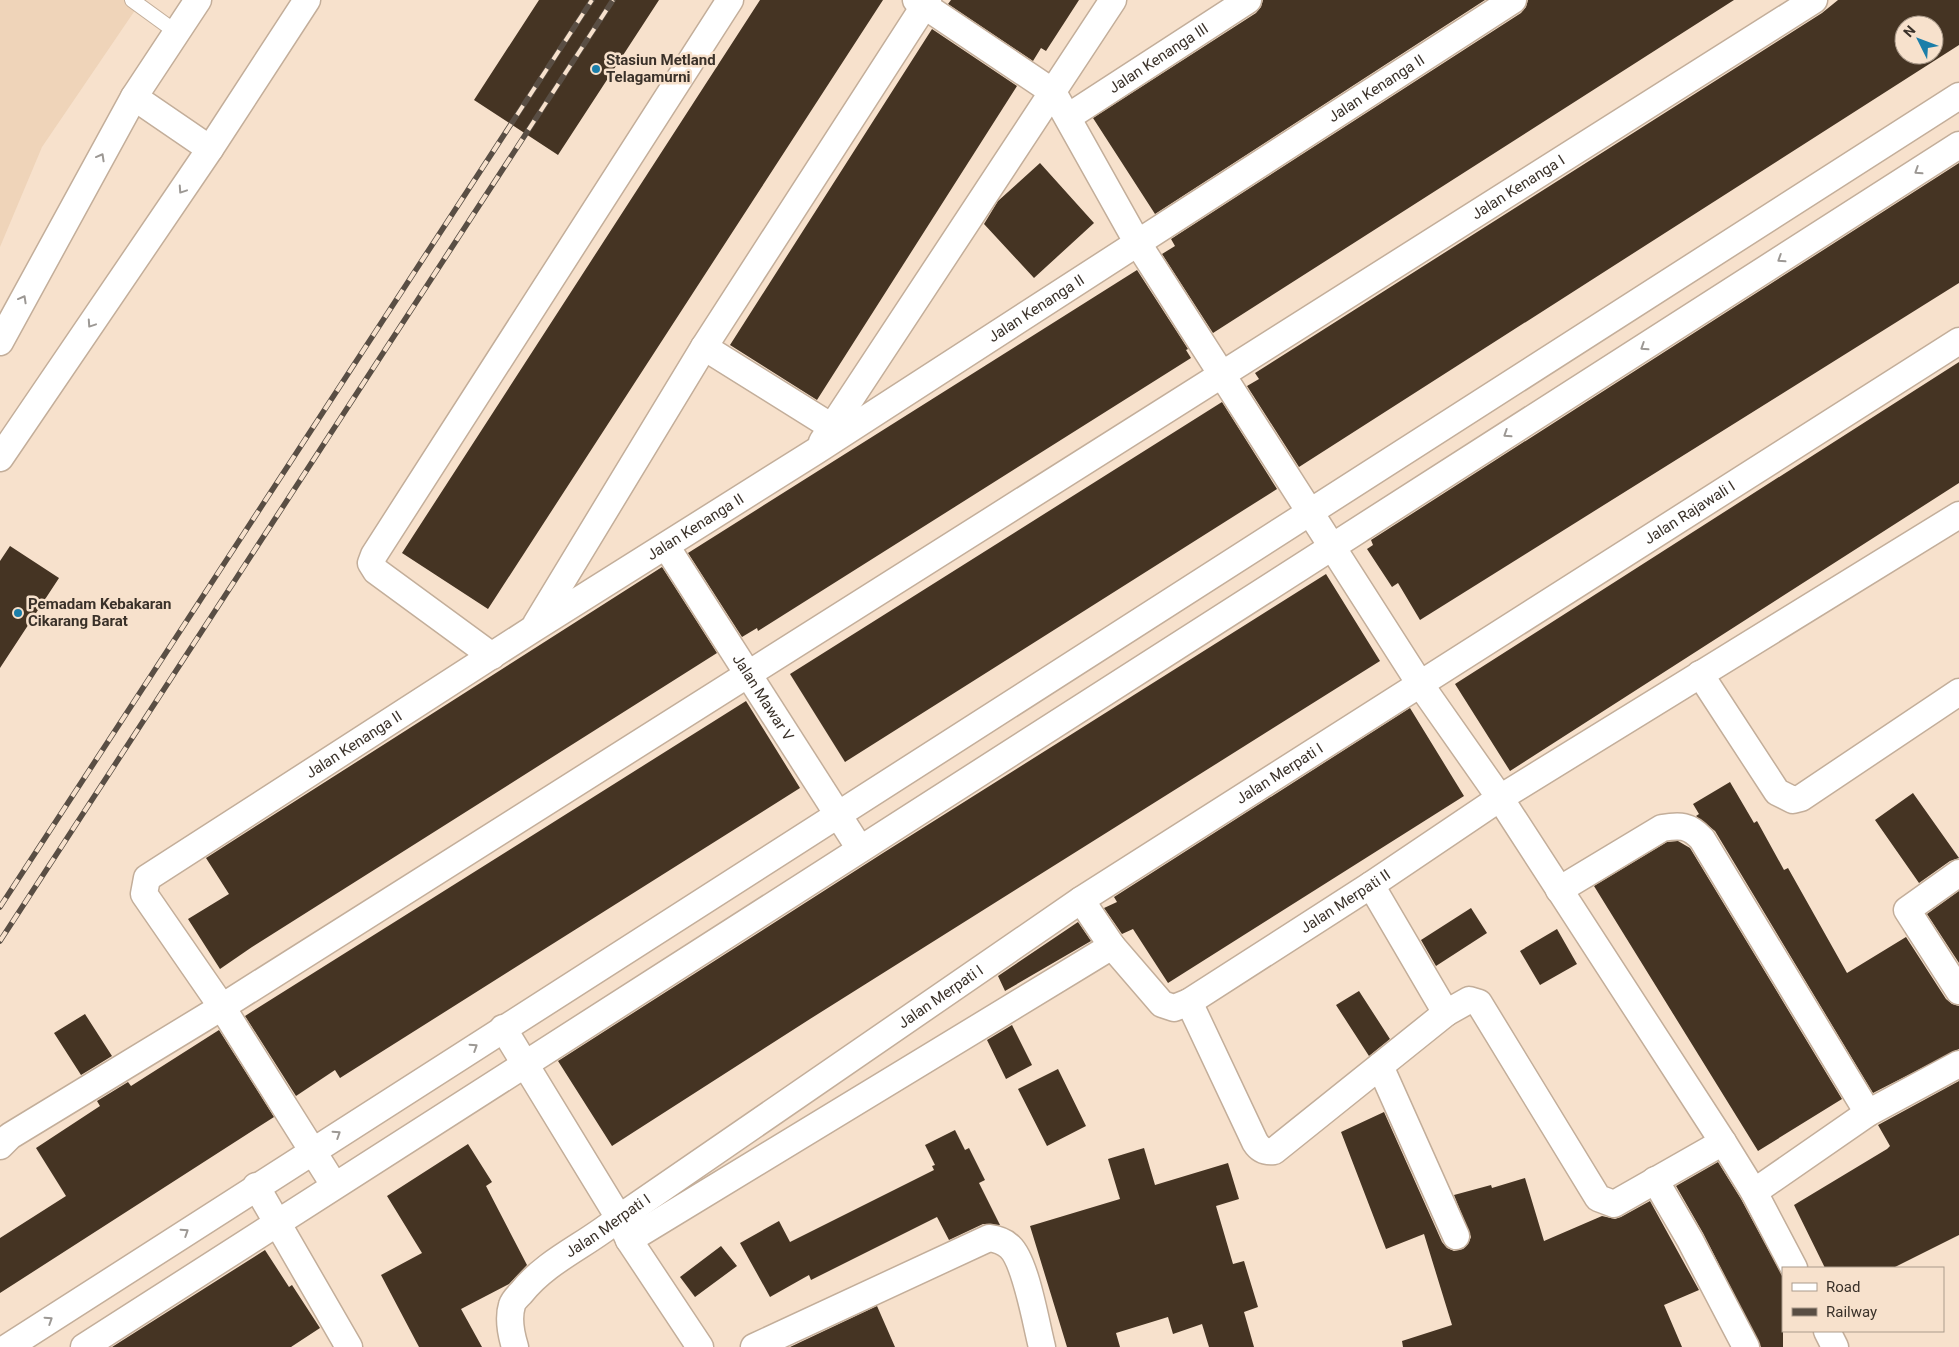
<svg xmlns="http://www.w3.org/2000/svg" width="1959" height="1347" font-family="Roboto,sans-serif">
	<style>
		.built { fill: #efd4b9 }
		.building { fill: #453423; fill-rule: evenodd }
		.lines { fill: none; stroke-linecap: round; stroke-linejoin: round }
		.service-casing { stroke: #c3ae9a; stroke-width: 16 }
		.minor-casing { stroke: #c3ae9a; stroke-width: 29 }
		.service { stroke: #fff; stroke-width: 14 }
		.minor { stroke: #fff; stroke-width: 26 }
		.rail-casing { stroke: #594e44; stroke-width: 5.5 }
		.rail { stroke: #f7e1cc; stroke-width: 4; stroke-dasharray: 11; stroke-linecap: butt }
		.oneway { stroke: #9c9894 }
		.poi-dot { fill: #1b7ea9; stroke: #f7e1cc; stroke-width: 2 }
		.labels { text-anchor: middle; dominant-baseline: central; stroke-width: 5; stroke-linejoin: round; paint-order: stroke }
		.street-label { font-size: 15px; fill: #3a3129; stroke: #f7e1cc }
		.poi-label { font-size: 15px; font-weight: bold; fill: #3a3129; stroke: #f7e1cc; text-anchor: start }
	</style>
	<rect width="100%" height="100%" fill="#f7e1cc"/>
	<path class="built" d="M0 0H142L42 147 0 247Z"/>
	<path class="building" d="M539 0H659L558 155 474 100Z
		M760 0H883L488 609 402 553Z
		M951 0H1079L1046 51 1041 48 1033 61 948 4Z
		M1263 0H1485L1155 214 1093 118 1256 13 1261 7Z
		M1528 0H1734L1213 333 1162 254 1175 246 1171 239 1521 13 1526 7Z
		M1838 0H1959V45L1299 467 1247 386 1259 379 1255 373 1822 13ZM1904 25H1934V55H1904Z
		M932 29 1017 86 817 400 730 345Z
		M1040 163 1094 223 1034 278 984 224 998 201Z
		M1959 163V283L1420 620 1398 583 1392 587 1367 549 1373 545 1371 540Z
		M1137 270 1188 349 1186 350 1191 358 758 631 757 628 742 637 688 553Z
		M1959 362V483L1510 771 1455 684Z
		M1222 402 1277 489 845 762 790 674Z
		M10 546 59 578 0 668V561Z
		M662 567 717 653 252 947 220 969 188 919 229 894 206 858Z
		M1326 574 1380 661 810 1019 612 1146 558 1061 883 853Z
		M746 701 800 788 340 1078 335 1070 296 1096 245 1016Z
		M1410 708 1464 796 1168 983 1133 929 1122 934 1104 908 1117 902 1114 897Z
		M1730 782 1754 823 1757 821 1784 870 1788 868 1847 973 1906 937 1946 999 1952 1004 1959 1006V1049L1873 1093 1715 831 1696 816 1699 814 1693 804Z
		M1913 793 1959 858 1950 861 1919 883 1875 820Z
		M1678 841 1690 848 1842 1099 1758 1151 1594 886 1667 842Z
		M1959 891V963L1927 914Z
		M1471 908 1487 933 1436 966 1421 940Z
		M1078 922 1091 941 1005 991 998 976Z
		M1557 929 1577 964 1540 985 1520 951Z
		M1359 991 1390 1039 1369 1056 1336 1005Z
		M85 1014 112 1056 81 1075 54 1033Z
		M1012 1025 1032 1065 1006 1079 987 1040Z
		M219 1030 274 1117 0 1293V1238L66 1196 36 1148 100 1106 97 1101 128 1082 131 1086Z
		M1058 1069 1086 1126 1047 1146 1018 1089Z
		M1959 1081V1235L1893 1268H1825L1794 1205 1887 1149 1890 1146 1878 1125Z
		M1384 1112 1442 1242 1447 1248 1454 1251 1463 1249 1468 1244 1471 1237 1454 1195 1491 1185 1492 1188 1525 1178 1544 1241 1602 1216 1615 1219 1621 1217 1650 1201 1699 1290 1664 1305 1682 1347H1403L1402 1341 1452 1325 1424 1234 1386 1249 1341 1132Z
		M955 1130 965 1150 969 1148 985 1180 979 1183 1000 1225 983 1224 949 1240 937 1217 811 1280 809 1275 770 1297 740 1243 779 1221 790 1242 934 1170 932 1166 935 1165 925 1145Z
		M468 1144 492 1182 486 1186 527 1265 509 1284 461 1309 482 1347H419L381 1275 422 1253 387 1196Z
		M1144 1148 1155 1185 1228 1163 1239 1199 1216 1206 1233 1264 1244 1261 1258 1307 1244 1312 1254 1347H1209L1202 1324 1173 1334 1168 1317 1116 1333 1120 1347H1067L1030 1226 1120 1199 1108 1159Z
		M1718 1162 1741 1199 1783 1277V1347H1761L1703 1233 1676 1186Z
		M721 1246 737 1266 695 1297 680 1277Z
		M265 1250 289 1287 292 1285 320 1328 291 1347H112Z
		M877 1306 895 1347H790Z"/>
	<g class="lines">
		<defs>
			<path id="service" d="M132 0 176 32"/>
			<g id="minor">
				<path d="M916 0 1053 92 1137 242 1420 684 1500 798 1723 1142 1754 1192 1794 1268"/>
				<path d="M134 97 210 149"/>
				<path id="s1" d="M1068 117 1248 0"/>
				<path d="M0 342 134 97 198 0"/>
				<path d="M704 347 832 427"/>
				<path d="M822 442 1113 0"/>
				<path d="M0 458 210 149 307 0"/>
				<path id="s2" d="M666 546 860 849"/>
				<path d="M536 624 704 347 928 0"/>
				<path d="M492 656 376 571 371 563 374 555 730 0"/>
				<path d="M1700 674 1777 792 1793 800 1801 798 1959 692"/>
				<path d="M1959 873 1907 910 1959 991"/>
				<path d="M1559 890 1662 828C1680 825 1689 825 1702 839L1868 1113"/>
				<path d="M1081 900 1112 946 1162 1004 1174 1008 1189 1002 1255 1142C1260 1150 1265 1152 1274 1151L1446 1013 1371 885"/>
				<path id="s3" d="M1189 1002 1371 885 1500 798 1959 515"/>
				<path d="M1446 1013 1469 1000 1479 1003 1598 1198 1614 1204 1723 1142"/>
				<path d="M503 1028 619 1218 629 1240 700 1347"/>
				<path d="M1380 1066 1456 1236"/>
				<path id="s4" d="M0 1146 10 1136 222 1007 1814 0"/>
				<path d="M1655 1180 1690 1240 1746 1347"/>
				<path id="s5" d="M334 1185 222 1007 144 894 147 878 533 629 816 451 1513 0"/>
				<path d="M256 1186 349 1347"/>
				<path d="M1754 1192 1868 1113 1959 1064"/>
				<path d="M629 1240 1112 946"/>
				<path d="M1827 1331 1835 1347"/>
				<path d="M8 1347 1959 96"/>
				<path d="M84 1347 1959 145"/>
				<path id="s6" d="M515 1347C511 1334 508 1318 512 1305 513 1301 518 1296 521 1293 547 1260 587 1245 619 1218L1081 900 1959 341"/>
				<path d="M754 1347 989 1238C997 1239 1004 1241 1010 1247 1026 1262 1036 1324 1042 1347"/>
			</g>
		</defs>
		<use href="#service" class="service-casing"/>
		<use href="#minor" class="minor-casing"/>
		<use href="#service" class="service"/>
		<use href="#minor" class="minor"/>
		<defs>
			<path id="rail" d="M0 907 592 0
				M0 941 613 0"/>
		</defs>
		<use href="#rail" class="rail-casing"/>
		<use href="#rail" class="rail"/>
	</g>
	<defs><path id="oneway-chevron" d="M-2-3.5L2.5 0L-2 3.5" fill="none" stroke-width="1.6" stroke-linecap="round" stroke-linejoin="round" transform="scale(1.25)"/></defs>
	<g class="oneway">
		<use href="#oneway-chevron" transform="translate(101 157) rotate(-61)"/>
		<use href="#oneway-chevron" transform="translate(1918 171) rotate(147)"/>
		<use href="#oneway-chevron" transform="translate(182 190) rotate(124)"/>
		<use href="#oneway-chevron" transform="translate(1781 259) rotate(147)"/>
		<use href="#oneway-chevron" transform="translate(23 299) rotate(-61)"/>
		<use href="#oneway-chevron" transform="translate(91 324) rotate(124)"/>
		<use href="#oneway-chevron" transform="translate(1644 347) rotate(147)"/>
		<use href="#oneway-chevron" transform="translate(1507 434) rotate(147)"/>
		<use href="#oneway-chevron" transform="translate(474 1047) rotate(-33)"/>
		<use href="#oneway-chevron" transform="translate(337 1134) rotate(-33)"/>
		<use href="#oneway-chevron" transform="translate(185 1232) rotate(-33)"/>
		<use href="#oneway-chevron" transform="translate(49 1320) rotate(-33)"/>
	</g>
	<g class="poi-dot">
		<circle cx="596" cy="69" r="5"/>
		<circle cx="18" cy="613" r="5"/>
	</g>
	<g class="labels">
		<g class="street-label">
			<text stroke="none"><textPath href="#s1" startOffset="108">Jalan Kenanga III</textPath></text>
			<text stroke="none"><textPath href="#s5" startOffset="1825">Jalan Kenanga II</textPath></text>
			<text stroke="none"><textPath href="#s4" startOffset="1796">Jalan Kenanga I</textPath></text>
			<text stroke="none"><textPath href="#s5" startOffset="1420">Jalan Kenanga II</textPath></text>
			<text stroke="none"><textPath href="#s6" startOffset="1464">Jalan Rajawali I</textPath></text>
			<text stroke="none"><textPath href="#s5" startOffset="1015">Jalan Kenanga II</textPath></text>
			<text stroke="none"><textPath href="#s2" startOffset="180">Jalan Mawar V</textPath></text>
			<text stroke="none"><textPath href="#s5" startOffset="610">Jalan Kenanga II</textPath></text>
			<text stroke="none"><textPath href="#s6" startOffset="978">Jalan Merpati I</textPath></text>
			<text stroke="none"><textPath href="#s3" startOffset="186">Jalan Merpati II</textPath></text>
			<text stroke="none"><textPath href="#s6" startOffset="572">Jalan Merpati I</textPath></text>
			<text stroke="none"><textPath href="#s6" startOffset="168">Jalan Merpati I</textPath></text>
		</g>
		<g class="poi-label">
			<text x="606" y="60">Stasiun Metland<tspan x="606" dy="17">Telagamurni</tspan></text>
			<text x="28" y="604">Pemadam Kebakaran<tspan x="28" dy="17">Cikarang Barat</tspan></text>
		</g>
	</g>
	<rect x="1782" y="1267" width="162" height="65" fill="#f7e1cc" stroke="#ab9b8b"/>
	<rect x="1792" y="1283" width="25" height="8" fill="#ffffff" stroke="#ab9b8b"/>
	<text x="1826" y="1292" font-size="15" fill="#3a3129">Road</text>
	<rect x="1792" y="1308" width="25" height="8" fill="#594e44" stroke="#ab9b8b"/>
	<text x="1826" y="1317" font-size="15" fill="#3a3129">Railway</text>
	<g transform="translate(1919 40) rotate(312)"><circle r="24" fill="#f7e1cc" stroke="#ab9b8b"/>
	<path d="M0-4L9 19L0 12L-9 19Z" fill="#1b7ea9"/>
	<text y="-8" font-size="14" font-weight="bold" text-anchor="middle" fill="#3a3129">N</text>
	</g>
</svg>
